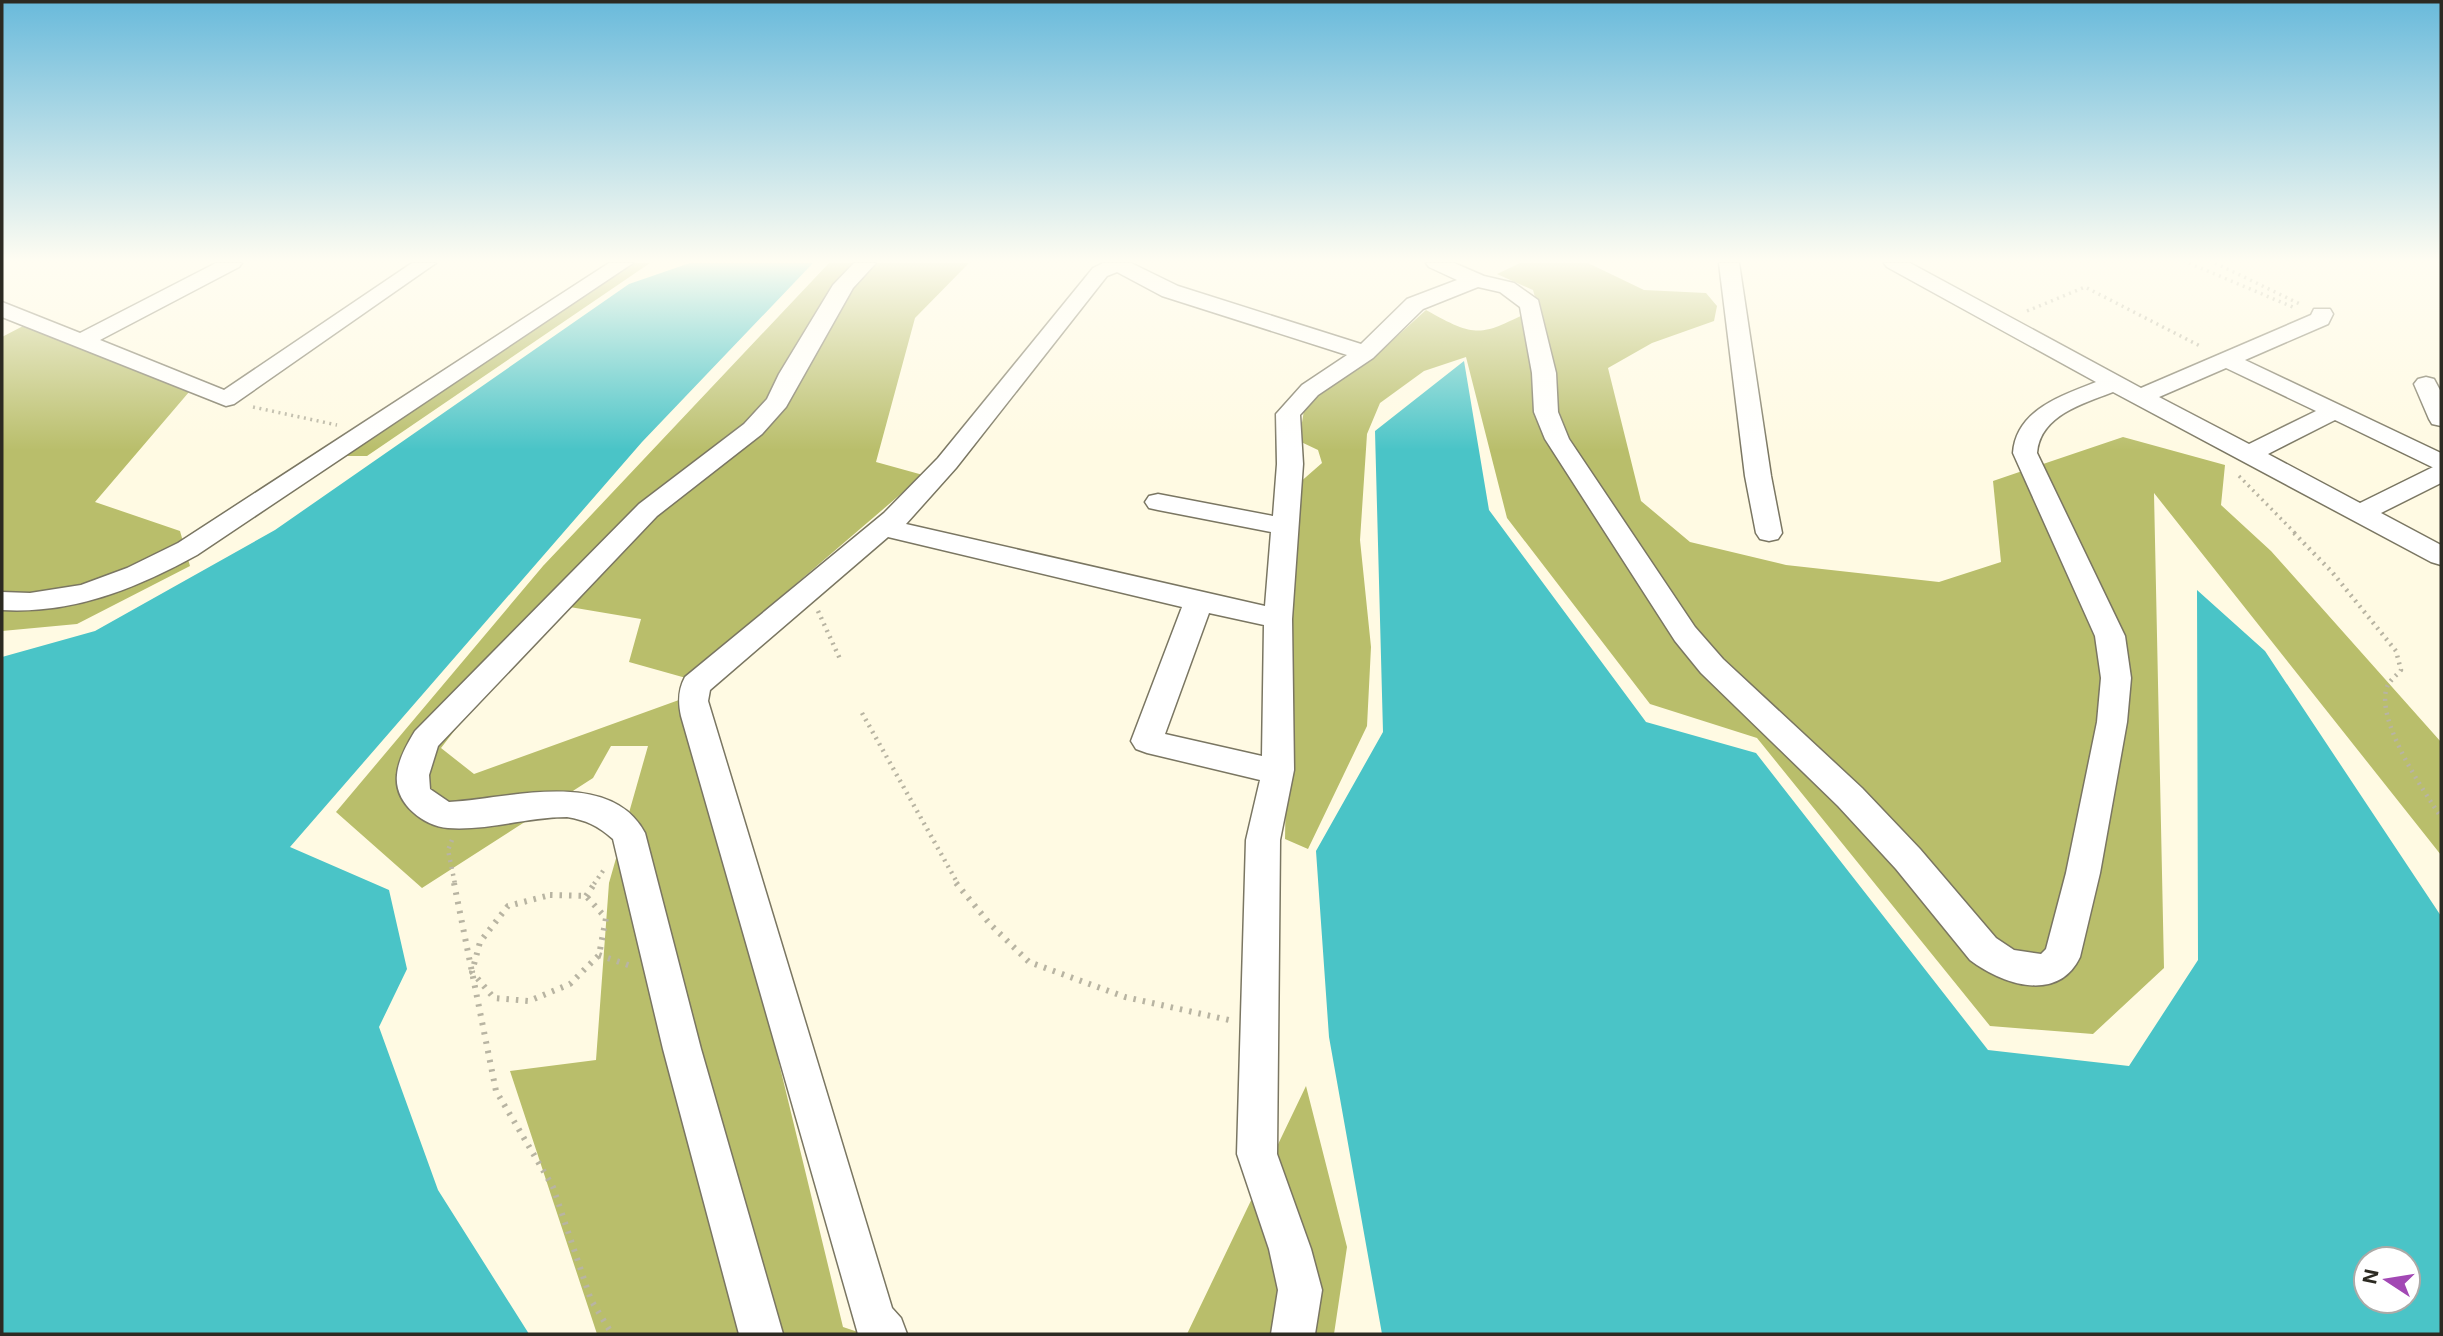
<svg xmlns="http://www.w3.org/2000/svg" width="2443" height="1336" font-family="Inter,sans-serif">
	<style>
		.forest { fill: #b9be6b }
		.water { fill: #4ac4c7; fill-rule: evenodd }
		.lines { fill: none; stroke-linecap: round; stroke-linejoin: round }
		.street-casing { stroke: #7a7662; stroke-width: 3 }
		.path-far2 { stroke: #b8b4a2; stroke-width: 3.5; stroke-dasharray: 2 4.5; stroke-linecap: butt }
		.path-far1 { stroke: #b8b4a2; stroke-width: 4.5; stroke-dasharray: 2 5; stroke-linecap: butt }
		.path { stroke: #b8b4a2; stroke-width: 6; stroke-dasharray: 2.5 7; stroke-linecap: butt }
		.street { fill: #fff; fill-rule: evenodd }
	</style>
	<rect width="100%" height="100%" fill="#fffae3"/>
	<path class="forest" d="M608 263H650L367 456H344L610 276Z
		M829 263H969L915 318 876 462 923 475 686 678 629 662 641 619 552 604 441 748 474 774 690 696 843 1327 864 1334H597L510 1071 596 1060 609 883 648 746H611L593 778 422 888 336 812 543 566Z
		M1520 263H1588L1644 290 1706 293 1717 306 1714 321 1652 343 1608 368 1641 501 1690 542 1786 565 1939 582 2001 562 1993 481 2123 437 2225 465 2221 505 2271 551 2441 742V855L2154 493 2164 968 2093 1034 1990 1026 1757 738 1650 704 1507 518 1466 357 1424 371 1380 403 1367 434 1360 540 1371 647 1367 726 1308 849 1285 839 1289 618 1298 484 1322 463 1318 450 1299 441 1305 404 1373 358 1426 310C1482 342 1483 333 1538 308L1533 290 1497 274Z
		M25 325 189 392 95 502 180 531 190 566 77 624 2 631V337Z
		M1306 1086 1347 1247 1334 1334H1187Z"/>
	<path class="water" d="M690 263H813L642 442 290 847 389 890 407 969 379 1027 438 1190 529 1334H2V657L95 631 275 530 629 284Z
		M1464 361 1489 510 1646 722 1756 753 1988 1050 2129 1066 2198 960 2197 590 2265 651 2441 916V1334H1382L1329 1037 1316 851 1383 732 1375 431ZM2366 1259H2408V1301H2366Z"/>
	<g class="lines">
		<defs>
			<path id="street" d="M216 263H242L239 267 100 340 224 390 412 263H436L234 404 226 406 2 317V302L80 333Z
				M609 263H633L197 555C135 589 73 614 2 610V592L30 593 81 585 127 568 178 543Z
				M854 263H876L853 288 786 407 762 434 657 516 438 746 429 775 430 789 449 802C507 799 610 767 645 833L701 1049 783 1334H739L663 1049 613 839C598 826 586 820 567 817 528 817 486 831 448 828 423 826 394 803 397 775 398 760 407 744 415 731L639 504 744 424 767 399 779 374 833 285Z
				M1103 263H1131L1178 286 1361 344 1407 299 1457 280 1429 267 1426 263H1454L1484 276 1514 283 1538 300 1556 373 1558 412 1569 439 1695 627 1723 659 1862 788 1920 849 1996 938 2014 950 2041 954 2046 949 2066 873 2097 722 2101 678 2095 636 2013 453C2016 410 2061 396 2096 382L1887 267 1884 263H1910L2141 388 2311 315 2314 309H2330L2333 314 2328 324 2245 360 2441 453V483L2381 513 2441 545V565L2431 562 2113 392C2083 404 2040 415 2037 453L2125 636 2131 678 2127 722 2100 873 2080 957C2058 1003 2003 985 1970 960L1896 869 1838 806 1701 673 1675 641 1545 439 1534 412 1532 373 1520 307 1500 292 1478 287 1423 309 1373 358 1318 395 1300 415 1303 464 1292 619 1294 770 1280 840 1277 1154 1311 1249 1322 1290 1315 1334H1271L1278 1290 1269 1249 1237 1154 1246 840 1260 780 1147 753 1136 749 1131 741 1182 607 888 537 710 690 708 701 892 1308 901 1318 907 1334H858L681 716C678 702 678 690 685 677L884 513 938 458 1093 268ZM1117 272 1162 296 1347 355 1302 385 1276 414 1277 464 1273 516 1158 494 1149 496 1145 502 1149 508 1158 510 1271 532 1265 606 906 524 956 468 1107 276ZM2226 368 2316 411 2249 444 2159 397ZM2335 420 2432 467H2433L2360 503 2268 454ZM1209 613 1264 625 1262 756 1165 734Z
				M1719 263H1739L1771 476 1782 533 1778 539 1769 541 1760 539 1756 533 1745 476Z
				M2426 377 2434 379 2441 392V426L2432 424 2429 419 2414 384 2418 379Z"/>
		</defs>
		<use href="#street" class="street-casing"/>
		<path class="path-far2" d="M2189 263 2295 308
			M2215 263 2302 305
			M2027 311 2085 287 2202 347
			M253 407 337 425
			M2239 476 2296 534"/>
		<path class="path-far1" d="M2294 533 2332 572 2396 651 2401 670C2397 675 2389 681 2387 687 2375 720 2423 790 2441 817
			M818 611 840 659
			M862 713 958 884
			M452 840 448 850 455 884
			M594 884 605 868"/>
		<path class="path" d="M454 883 496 1091 553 1187 591 1300 612 1334
			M956 883 990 924 1029 962 1125 997 1229 1020
			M550 895 586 896 606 918 599 955 570 984 529 1001 494 998 472 972 480 942 508 906Z
			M586 896 595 883
			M599 955 631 966"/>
		<use href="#street" class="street"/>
	</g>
	<linearGradient id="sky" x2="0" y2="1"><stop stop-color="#69badb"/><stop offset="0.58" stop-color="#fffdf2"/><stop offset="1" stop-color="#fffdf2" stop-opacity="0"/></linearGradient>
	<rect width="2443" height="450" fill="url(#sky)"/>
	<rect width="2443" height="1336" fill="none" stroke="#2c2a22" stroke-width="7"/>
	<g transform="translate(2387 1280) rotate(282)"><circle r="33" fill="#ffffff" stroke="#abaaa7" stroke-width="2"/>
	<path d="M0-5L12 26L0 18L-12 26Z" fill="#a248b4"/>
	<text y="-10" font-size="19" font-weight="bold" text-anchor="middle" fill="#2c2a22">N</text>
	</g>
</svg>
